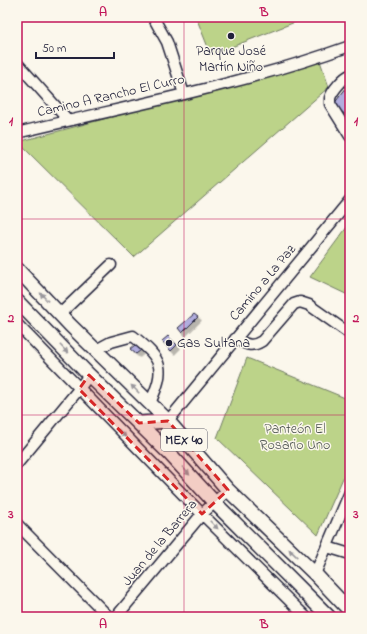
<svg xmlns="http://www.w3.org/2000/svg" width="367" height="634" font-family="'Indie Flower',sans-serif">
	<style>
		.green { fill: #bcd389; stroke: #6f7a62 }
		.building { fill: #b1adde; stroke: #22223b; filter: url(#shadow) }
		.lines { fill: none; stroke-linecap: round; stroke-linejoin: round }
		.minor-casing { stroke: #22223b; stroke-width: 13 }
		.major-casing { stroke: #22223b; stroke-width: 16 }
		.minor { stroke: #fbf7ec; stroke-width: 10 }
		.major { stroke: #fbf7ec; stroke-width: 13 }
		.oneway { fill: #99979c }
		.marked { fill: #d62828; fill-opacity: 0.2; stroke: #d62828; stroke-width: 3; stroke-dasharray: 8 5; stroke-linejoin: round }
		.grid { fill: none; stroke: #c2185b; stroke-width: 1; stroke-opacity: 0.55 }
		.poi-dot { fill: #22223b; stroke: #fbf7ec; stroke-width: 1.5 }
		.labels { text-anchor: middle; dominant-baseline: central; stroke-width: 3; stroke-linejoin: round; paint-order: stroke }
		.shield { fill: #fbf7ec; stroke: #636270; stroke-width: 1 }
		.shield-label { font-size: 13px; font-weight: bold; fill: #22223b }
		.poi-label { font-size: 14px; fill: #22223b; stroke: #fbf7ec }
		.street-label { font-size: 14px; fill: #22223b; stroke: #fbf7ec }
		.park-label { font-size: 14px; fill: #505752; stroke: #fbf7ec }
		.neatline { fill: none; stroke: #c2185b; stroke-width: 1.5 }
		.grid-label { font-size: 13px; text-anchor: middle; font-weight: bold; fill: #c2185b }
	</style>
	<defs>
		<filter id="shadow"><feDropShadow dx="3.5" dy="3.5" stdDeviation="0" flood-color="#0004"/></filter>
	</defs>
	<rect width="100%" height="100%" fill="#fbf7ec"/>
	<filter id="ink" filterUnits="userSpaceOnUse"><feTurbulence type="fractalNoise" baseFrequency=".025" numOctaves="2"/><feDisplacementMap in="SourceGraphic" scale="8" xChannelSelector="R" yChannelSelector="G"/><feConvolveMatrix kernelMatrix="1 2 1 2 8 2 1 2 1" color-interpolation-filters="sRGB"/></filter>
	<g filter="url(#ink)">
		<path class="green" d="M196 17H308L211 55Z
			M320 61 329 87 134 257 18 142Z
			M350 223V296L310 277Z
			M247 358 350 400V462L318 535 217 438Z"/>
		<path class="building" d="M350 83V118L333 105Z
			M194 314 198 317 182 333 178 328Z
			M168 336 177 345 171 351 162 341Z
			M135 345 141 350 136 354 130 349Z"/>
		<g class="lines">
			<defs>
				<path id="minor" d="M153 17 167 42 184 94
					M17 63 68 120
					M350 75C344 77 332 91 330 98 330 99 330 103 330 104L350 136
					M17 133C128 106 242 85 350 46
					M60 314 111 265
					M17 324 202 514 306 617
					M235 339C246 344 251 348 262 341L294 304 300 302 309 305 350 334
					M96 350 111 342 133 336C163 360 166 368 150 403
					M168 421 350 200
					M17 464 79 389 89 375
					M17 524 109 617
					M327 547 350 554
					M315 574 350 492
					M116 617 202 514 228 490"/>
				<path id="major" d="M17 269 70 325 168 421 228 490 315 574 350 611
					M17 301 89 375 170 454 214 502 329 617
					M140 423 168 421 170 454"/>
			</defs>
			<use href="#minor" class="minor-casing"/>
			<use href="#major" class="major-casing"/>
			<use href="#minor" class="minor"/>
			<use href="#major" class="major"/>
		</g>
		<defs><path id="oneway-solid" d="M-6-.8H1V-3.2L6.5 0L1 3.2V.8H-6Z"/></defs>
		<g class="oneway">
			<use href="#oneway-solid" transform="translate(44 297) rotate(-133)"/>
			<use href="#oneway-solid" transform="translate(64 349) rotate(46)"/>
			<use href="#oneway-solid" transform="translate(135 389) rotate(-135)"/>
			<use href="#oneway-solid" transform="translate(122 433) rotate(46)"/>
			<use href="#oneway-solid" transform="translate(186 471) rotate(48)"/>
			<use href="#oneway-solid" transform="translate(214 525) rotate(45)"/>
			<use href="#oneway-solid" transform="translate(293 553) rotate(-136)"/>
		</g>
	</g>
	<path class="marked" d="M89 375 139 423 168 421 228 490 202 514 79 389Z"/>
	<path class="grid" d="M184 17V617M17 219H350M17 415H350"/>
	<g class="poi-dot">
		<circle cx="231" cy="36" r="4"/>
		<circle cx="169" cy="343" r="4"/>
	</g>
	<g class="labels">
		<rect class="shield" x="161" y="429" width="46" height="22" rx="3"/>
		<g class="shield-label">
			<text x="184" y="440">MEX 40</text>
		</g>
		<g class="poi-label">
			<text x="231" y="51">Parque José<tspan x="231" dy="16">Martín Niño</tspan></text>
			<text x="177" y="343" text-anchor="start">Gas Sultana</text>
		</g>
		<g class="street-label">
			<text transform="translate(111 96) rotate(-13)">Camino A Rancho El Curro</text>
			<text transform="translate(263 283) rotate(-50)">Camino a La Paz</text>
			<text transform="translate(160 543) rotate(-50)">Juan de la Barrera</text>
		</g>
		<g class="park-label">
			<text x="295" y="429">Panteón El<tspan x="295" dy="16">Rosario Uno</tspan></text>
		</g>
	</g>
	<rect width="367" height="634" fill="none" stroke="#fbf7ec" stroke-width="44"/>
	<path d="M36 52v6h78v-6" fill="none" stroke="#22223b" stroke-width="2"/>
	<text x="42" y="52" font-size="12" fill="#22223b" stroke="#fbf7ec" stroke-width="3" paint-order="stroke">50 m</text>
	<rect x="22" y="22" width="323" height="590" class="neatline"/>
	<g class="grid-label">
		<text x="103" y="16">A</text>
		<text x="264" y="16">B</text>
		<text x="11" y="125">1</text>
		<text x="356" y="125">1</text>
		<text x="11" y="322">2</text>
		<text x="356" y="322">2</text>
		<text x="11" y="518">3</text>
		<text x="356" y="518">3</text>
		<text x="103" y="628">A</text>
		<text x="264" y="628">B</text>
	</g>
</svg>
